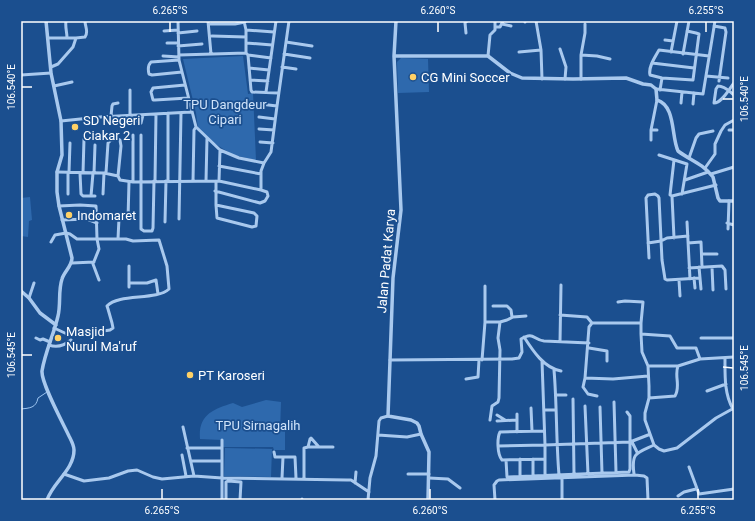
<svg xmlns="http://www.w3.org/2000/svg" width="755" height="521" font-family="Roboto,sans-serif">
	<style>
		.green { fill: #2e69ad }
		.lines { fill: none; stroke-linecap: round; stroke-linejoin: round }
		.stream { stroke: #9cc4f0; stroke-width: 1 }
		.minor { stroke: #a9c9ee; stroke-width: 3 }
		.tertiary { stroke: #a9c9ee; stroke-width: 3.5 }
		.ticks { fill: none; stroke: #fff; stroke-width: 1.5 }
		.poi-dot { fill: #ffd166; stroke: #1b4f8f; stroke-width: 1.5 }
		.labels { text-anchor: middle; dominant-baseline: central; stroke-width: 3.5; stroke-linejoin: round; paint-order: stroke }
		.poi-label { font-size: 13px; fill: #fff; stroke: #1b4f8f; text-anchor: start }
		.park-label { font-size: 13px; fill: #cfe3fa; stroke: #1b4f8f }
		.street-label { font-size: 13px; fill: #fff; stroke: #1b4f8f }
		.neatline { fill: none; stroke: #fff; stroke-width: 1.5 }
		.ticks-label { font-size: 10px; text-anchor: middle; fill: #fff }
	</style>
	<rect width="100%" height="100%" fill="#1b4f8f"/>
	<path class="green" d="M243 56 248 94 253 93 256 160 233 155 209 140 198 128 196 113 183 59Z
		M401 58 428 59 429 92 398 93 397 62Z
		M30 197 32 220 29 221 28 237 21 236V198Z
		M266 400 281 402 280 431H285V450H274L273 447H222V440L200 439C198 415 213 409 233 403L242 407Z
		M225 448 272 449 271 477 224 476Z"/>
	<g class="lines">
		<path class="stream" d="M21 409C30 408 36 408 38 398L47 392"/>
		<path class="minor" d="M66 21C65 27 67 32 67 38
			M178 21 179 60 196 127 220 150 239 158 264 163
			M208 21 211 54
			M244 21 246 30V53L248 55 251 90 252 92 278 93
			M525 21V22
			M536 21 541 50 542 79
			M211 24H235L245 22
			M502 24 511 26
			M714 26 725 28 726 32 719 81
			M495 27H500L503 21
			M246 30 274 32
			M164 31 178 30
			M687 31 696 33 699 34 693 80 662 78 650 75C648 67 655 57 659 50L709 56
			M178 33 197 31
			M466 33 465 23 467 21
			M212 36 246 37
			M48 38H76L73 47 58 64 51 67
			M76 38 85 37C89 32 85 27 85 21
			M665 40 673 41
			M286 42 312 46
			M167 43H178
			M246 43 272 45
			M178 46 202 44
			M560 49 566 67 565 79
			M519 52 541 50
			M671 52 677 21
			M284 54 310 58
			M683 54 689 21
			M179 55 246 53
			M248 55 271 58
			M581 55 597 56 610 59
			M163 56 179 57
			M488 56 490 35 495 30V21
			M179 60 151 62C148 65 148 70 149 74L152 75 182 72
			M652 63 694 68
			M282 67 296 69
			M249 68 269 70
			M21 75 51 73
			M706 76 728 78
			M581 79V55L585 33V24
			M250 80 268 81
			M734 83C729 89 722 103 714 103L716 89 718 86C725 86 729 91 734 95
			M185 85 153 88 151 92 153 100H155L188 98
			M54 86 72 82
			M656 89 703 94 715 21
			M660 90 662 78
			M266 92 276 21
			M681 103 682 92
			M260 104 277 106
			M693 104 694 93
			M130 115V90
			M111 116 112 106 113 104 118 103
			M259 117 275 119
			M135 120 141 123 143 115
			M61 121 100 117 191 112
			M259 129 274 130
			M651 130H657
			M729 130H734
			M141 135V229L144 231H152L153 228 154 181
			M651 140V130L657 100
			M260 142 273 143
			M659 155 687 164 682 194
			M689 158 696 138 699 134 713 131
			M219 166 261 174
			M705 168 715 154V144L721 131 725 125 734 120
			M57 172 104 173 118 176 120 180 133 182 219 181 261 190 267 192 268 196 265 201 260 203 215 191
			M68 172V194
			M69 172 70 143
			M80 173 81 194 83 196H95
			M83 173 84 139
			M94 173 95 145
			M106 173 108 143 111 140 118 139 120 140 121 146 118 176
			M711 174 734 167
			M685 180 708 172
			M155 181 156 114
			M168 181V113
			M193 181 194 130 196 127
			M206 181 207 138
			M219 181 220 150
			M133 182V135
			M261 190V171L264 163 271 152 277 106 289 21
			M103 194 104 173
			M91 196 93 173
			M672 196 670 195 674 160
			M216 205 254 213 257 216 256 226 252 227 217 218 216 205V181
			M97 217 125 218
			M128 219 129 182
			M179 219 181 113
			M62 220 87 219 97 223
			M165 222 166 181
			M687 222 690 279
			M727 223 734 225
			M728 229 729 201
			M674 238 672 196 716 185
			M118 239 119 218
			M51 242 55 235 66 233 70 234 77 239H97L99 249 93 264 99 280
			M648 243 661 241 667 238 688 236
			M688 243 701 242 702 267
			M702 254H717
			M649 258 646 198 648 195 655 194 658 196 659 198 662 260 665 279 667 280 700 278
			M72 263 94 262
			M129 266V287
			M699 267 701 289
			M712 267 713 290
			M689 268 722 266 725 270 726 289
			M694 278 695 288
			M679 280 680 296
			M129 283H147L156 280 158 294
			M485 286V322
			M29 298 34 283
			M618 302 625 301 643 302 641 323
			M493 306H507L511 310 512 317
			M560 315 587 317 592 323
			M54 328 67 334 76 332 84 334 110 330 113 328 112 323 108 309 107 306C119 293 156 301 169 289L167 266 159 240 133 241 126 239H97L96 206 80 205 59 206
			M641 334 642 352 648 366 649 386V398L645 413V420L654 445
			M524 337C533 351 544 368 561 371
			M36 338 40 340 43 339 50 342
			M701 338H734
			M560 342 561 285
			M49 345C57 348 65 345 71 340
			M589 348 607 351V361
			M725 358C725 374 724 394 733 409
			M390 360 512 359 519 358 522 352 521 339C534 331 533 340 544 341L589 343
			M482 360 485 322H500L507 320 513 317 526 316
			M542 361 545 445 630 442 648 435
			M648 366H678L700 359 734 357
			M554 370C557 405 556 440 559 475
			M585 378 613 379 648 376
			M466 379 478 377 479 360
			M707 391 726 384
			M556 395H566
			M597 396 588 394 583 387 585 378 589 327 592 323H641V334L670 336 677 348H696L700 359
			M649 398 675 396C681 386 674 376 678 366
			M573 399 574 474
			M614 402 616 472
			M585 406 588 474
			M600 407 602 473
			M531 408 532 431
			M544 410H556
			M517 414V432
			M497 415 505 420
			M490 420 492 406 498 402 499 398 500 350 498 338 500 322
			M497 421 517 420
			M183 427 194 476
			M544 431 500 432C497 438 497 454 502 460L545 459
			M378 435 407 437 421 434
			M632 442 637 452
			M498 446 545 445V476
			M308 447 310 439 311 438 319 447
			M187 448H222
			M274 452 275 457H295L296 478
			M182 455 186 476
			M533 459V477
			M506 460 507 477 629 472 630 469V416L627 412
			M191 461H221
			M689 467 699 494 734 489
			M64 474 84 481 109 478 128 471 137 470 153 477 162 479 194 476 222 478 347 480H351L369 492
			M408 474H429
			M520 477V459
			M282 478 283 457
			M304 478V448L308 447H333
			M429 478 448 479 460 488
			M562 478V500
			M355 483 356 472
			M678 496 684 492 696 489
			M302 499V500
			M222 500V440
			M226 500V482L228 481 241 482
			M240 500 241 482
			M368 500 370 478 376 456 379 421 381 418 388 416
			M495 500 494 485 497 481 499 480 635 475
			M648 500 647 478 644 476 635 475 634 474C631 452 637 453 654 445L659 449 664 451 677 448 716 418 734 408"/>
		<path class="tertiary" d="M46 21 51 73 61 121 62 155 57 172V192L59 206 72 258C72 266 64 272 62 279 58 291 61 304 58 316 54 334 45 352 42 371 41 383 63 423 69 436 71 440 74 445 74 450 74 470 53 482 47 500
			M396 21 394 56 401 210 393 278 388 416 411 420 417 423 419 426 421 434 429 452 428 500
			M394 56H488L510 73 522 78 573 79 626 78 643 84 651 85 656 89 657 100C676 106 671 136 678 151 691 161 701 162 713 177L718 198 720 201H734
			M21 291 29 298 40 313 56 325"/>
	</g>
	<path class="ticks" d="M170 32V22M438 32V22M706 32V22M22 87H32M723 99H733M22 355H32M723 367 733 368M162 499V489M430 499V489M698 499V489"/>
	<g class="poi-dot">
		<circle cx="413" cy="77" r="4"/>
		<circle cx="75" cy="127" r="4"/>
		<circle cx="69" cy="215" r="4"/>
		<circle cx="58" cy="338" r="4"/>
		<circle cx="190" cy="375" r="4"/>
	</g>
	<g class="labels">
		<g class="poi-label">
			<text x="421" y="77">CG Mini Soccer</text>
			<text x="83" y="120">SD Negeri<tspan x="83" dy="15">Ciakar 2</tspan></text>
			<text x="77" y="215">Indomaret</text>
			<text x="66" y="331">Masjid<tspan x="66" dy="15">Nurul Ma'ruf</tspan></text>
			<text x="198" y="375">PT Karoseri</text>
		</g>
		<g class="park-label">
			<text x="225" y="104">TPU Dangdeur<tspan x="225" dy="15">Cipari</tspan></text>
			<text x="258" y="425">TPU Sirnagalih</text>
		</g>
		<g class="street-label">
			<text transform="translate(386 261) rotate(-85)">Jalan Padat Karya</text>
		</g>
	</g>
	<rect width="755" height="521" fill="none" stroke="#1b4f8f" stroke-width="44"/>
	<rect x="22" y="22" width="711" height="477" class="neatline"/>
	<g class="ticks-label">
		<text x="170" y="14">6.265°S</text>
		<text x="438" y="14">6.260°S</text>
		<text x="706" y="14">6.255°S</text>
		<text transform="translate(11 87) rotate(-90)" y="4">106.540°E</text>
		<text transform="translate(744 99) rotate(-90)" y="4">106.540°E</text>
		<text transform="translate(11 355) rotate(-90)" y="4">106.545°E</text>
		<text transform="translate(744 368) rotate(-90)" y="4">106.545°E</text>
		<text x="162" y="514">6.265°S</text>
		<text x="430" y="514">6.260°S</text>
		<text x="698" y="514">6.255°S</text>
	</g>
</svg>
